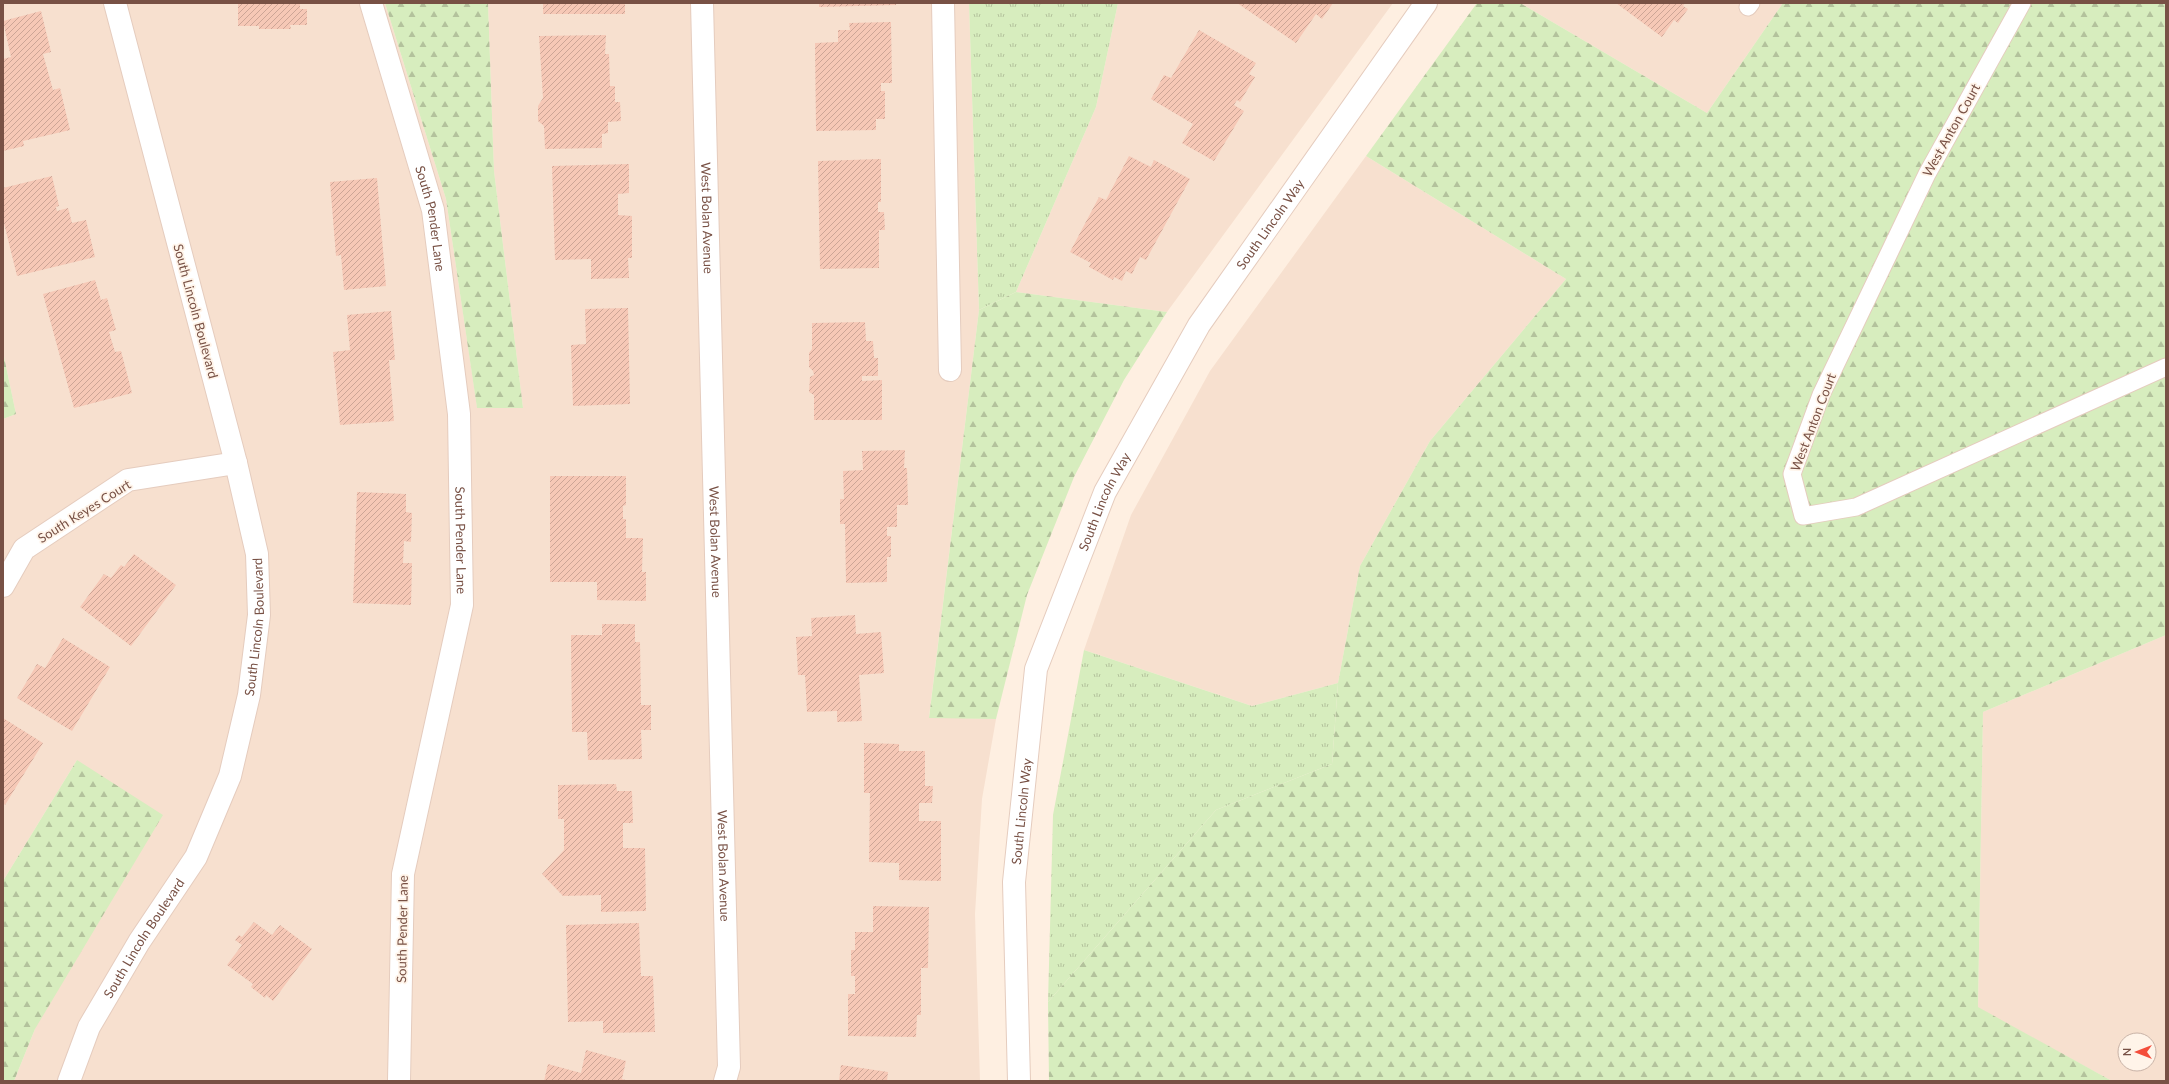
<svg xmlns="http://www.w3.org/2000/svg" width="2169" height="1084" font-family="Lato,sans-serif">
	<style>
		.residential { fill: #f7e0cf; fill-rule: evenodd }
		.grass { fill: url(#grass-tufts) }
		.forest { fill: url(#forest-firs) }
		.building { fill: url(#building-hatch) }
		.lines { fill: none; stroke-linecap: round; stroke-linejoin: round }
		.lane-casing { stroke: #e5ccbe; stroke-width: 19 }
		.street-casing { stroke: #e5ccbe; stroke-width: 24 }
		.lane { stroke: #fff; stroke-width: 17 }
		.street { stroke: #fff; stroke-width: 22 }
		.labels { text-anchor: middle; dominant-baseline: central; stroke-width: 3.5; stroke-linejoin: round; paint-order: stroke }
		.street-label { font-size: 13px; fill: #785145; stroke: #fff4e9 }
	</style>
	<defs>
		<pattern id="grass-tufts" width="24" height="20" patternUnits="userSpaceOnUse"><rect width="24" height="20" fill="#d7edbe"/><path d="M3 7l-1-3M5 7V3M7 7l1-3M15 17l-1-3M17 17v-4M19 17l1-3" fill="none" stroke="#b3c29c"/></pattern>
		<pattern id="forest-firs" width="22" height="20" patternUnits="userSpaceOnUse"><rect width="22" height="20" fill="#d7edbe"/><path d="M5 1l3.5 6h-7zM16 11l3.5 6h-7z" fill="#b3c29c"/></pattern>
		<pattern id="building-hatch" width="6" height="6" patternUnits="userSpaceOnUse"><rect width="6" height="6" fill="#f6c8b6"/><path d="M-1 1l2-2M0 6l6-6M5 7l2-2" fill="none" stroke="#cca596"/></pattern>
	</defs>
	<rect width="100%" height="100%" fill="#feefe1"/>
	<path class="residential" d="M3 3H385L446 199 477 407 523 408 494 171 488 3H969L979 310 929 717 996 719 982 799 975 914 980 1081H14L35 1029 77 760 3 881V419L16 414 3 352Z
		M1118 3H1393L1167 312 1016 292 1096 107Z
		M1520 3H1783L1707 113Z
		M1366 156 1566 279 1430 441 1360 566 1338 683 1252 706 1084 650 1131 515 1210 371Z
		M2166 635V1081H2112L1978 1008 1983 712ZM2125 1040H2149V1064H2125Z"/>
	<path class="grass" d="M969 3H1118L1096 107 1016 292 979 310Z
		M1084 650 1252 706 1338 683 1332 764 1216 810 1048 1002 1053 815Z"/>
	<path class="forest" d="M385 3H488L494 171 523 408H477L446 199Z
		M1477 3H1520L1707 113 1783 3H2166V635L1983 712 1978 1007 2112 1081H1049L1048 1002 1216 810 1332 764 1338 683 1360 566 1430 441 1566 279 1366 156Z
		M1016 292 1167 312 1124 380 1074 477 1027 595 996 719 929 718 979 310Z
		M3 352 16 414 3 419Z
		M77 760 163 815 35 1029 14 1081H3V881Z"/>
	<path class="building" d="M238 3H300V9H307V25H290L291 29H259V26H238Z
		M543 3H625V14H543Z
		M819 3H896V5L819 7Z
		M1237 3H1333L1322 19 1316 14 1296 43Z
		M1616 3H1685L1683 6 1688 9 1678 23 1674 20 1662 37Z
		M41 11 51 52 43 54 53 90 60 88 70 130 23 141 24 146 3 151V59L11 57 3 21Z
		M891 22 892 83H881V91H885V119H876V130L816 131 815 43 838 42V30H850L849 23Z
		M1199 30 1256 63 1249 74 1255 77 1240 102 1237 100 1234 105 1244 111 1214 161 1182 143 1193 124 1151 99 1164 75 1171 78Z
		M606 35 605 54H609L610 86H615V102H620L621 121 608 122V133L602 134V148L545 149 544 126 538 121V106L543 98 539 36Z
		M1129 156 1151 167 1154 160 1190 179 1146 260 1140 257 1132 274 1126 271 1122 281 1114 277 1113 280 1089 267 1091 263 1070 252 1099 197 1106 200Z
		M881 159V202H878V212H884L885 230H879V268L820 269 818 161Z
		M629 164V193L618 194V215L632 216V258H628L629 278 591 279V259L555 260 552 166Z
		M52 176 59 206 56 207 57 211 68 208 72 223 86 220 95 257 17 276 3 219V188Z
		M377 178 386 286 344 290 341 255 336 256 330 182Z
		M95 280 101 300 107 298 116 330 109 332 115 352 121 351 132 393 74 408 43 294Z
		M628 308 630 404 573 406 571 345 586 344 585 309Z
		M391 311 395 360H389L394 421 340 425 333 352 350 350 347 315Z
		M865 322 866 341H873L874 358H878V376H862V381L882 380V420H814V395L809 392 810 377 814 375 813 371 809 367V353L812 349V323Z
		M905 450 904 468H907L908 505H897V527H887V536H891V557H887V582L846 583 845 524H840V499H844L843 471 863 470 862 451Z
		M550 476H626V505L623 506V519H626V538H643L642 572H646V601L597 600V582H550Z
		M357 492 406 494V512L412 513 411 542 404 541 403 563H412L411 605 353 603Z
		M134 554 176 585 131 646 80 607 104 574 111 578 121 565 124 567Z
		M855 615 856 634 881 632 884 673 859 675 862 721 837 722V711L807 712 805 675H798L796 637 812 636 811 618Z
		M602 624H635V642H640L641 705H651V730H641L642 759 588 760 587 732H572L571 635H602Z
		M63 638 110 667 72 731 17 698 37 664 45 668Z
		M3 718 43 743 5 805 3 803Z
		M864 743 899 744V751H925V786H933L932 803H919V821H941V881L899 880V863L869 862 870 793H864Z
		M616 784 617 791H632L633 823H623V848H645L646 911 601 912V895L563 896 542 874 564 850V819H558V785Z
		M873 906 929 907 928 968H921V1015H917L916 1037 848 1036V994H855V976H851V950H855V932H873Z
		M254 922 272 935 280 925 312 949 273 1001 266 995 265 998 251 987 253 984 227 965 242 945 235 940 239 935 242 937Z
		M639 923 641 976H653L655 1032 603 1033V1021L568 1022 566 925Z
		M586 1050 626 1061 622 1079 629 1081H544L548 1064 581 1073Z
		M841 1065 888 1072 887 1081H839Z"/>
	<g class="lines">
		<defs>
			<path id="lane" d="M2022 3 1927 174 1821 395 1792 474 1803 516 1856 507 2166 367
				M1748 7 1751 3"/>
			<g id="street">
				<path id="s1" d="M371 3 433 210 459 414 462 605 403 874 399 1081"/>
				<path id="s2" d="M702 3 729 1067 725 1081"/>
				<path d="M943 3 950 370"/>
				<path d="M3 586 24 549 128 480 236 463"/>
				<path id="s3" d="M69 1081 89 1027 139 942 196 857 230 776 249 695 259 615 257 554 236 463 115 3"/>
				<path id="s4" d="M1019 1081 1014 882 1036 669 1105 492 1199 325 1426 3"/>
			</g>
		</defs>
		<use href="#lane" class="lane-casing"/>
		<use href="#street" class="street-casing"/>
		<use href="#lane" class="lane"/>
		<use href="#street" class="street"/>
	</g>
	<g class="labels">
		<g class="street-label">
			<text transform="translate(1951 130) rotate(-61)">West Anton Court</text>
			<text stroke="none"><textPath href="#s1" startOffset="224">South Pender Lane</textPath></text>
			<text stroke="none"><textPath href="#s2" startOffset="215">West Bolan Avenue</textPath></text>
			<text stroke="none"><textPath href="#s4" startOffset="918">South Lincoln Way</textPath></text>
			<text transform="translate(196 311) rotate(75)">South Lincoln Boulevard</text>
			<text transform="translate(1813 422) rotate(-69)">West Anton Court</text>
			<text stroke="none"><textPath href="#s4" startOffset="594">South Lincoln Way</textPath></text>
			<text transform="translate(84 511) rotate(-32)">South Keyes Court</text>
			<text stroke="none"><textPath href="#s1" startOffset="548">South Pender Lane</textPath></text>
			<text stroke="none"><textPath href="#s2" startOffset="539">West Bolan Avenue</textPath></text>
			<text stroke="none"><textPath href="#s3" startOffset="498">South Lincoln Boulevard</textPath></text>
			<text stroke="none"><textPath href="#s4" startOffset="270">South Lincoln Way</textPath></text>
			<text stroke="none"><textPath href="#s2" startOffset="863">West Bolan Avenue</textPath></text>
			<text transform="translate(402 929) rotate(-89)">South Pender Lane</text>
			<text stroke="none"><textPath href="#s3" startOffset="162">South Lincoln Boulevard</textPath></text>
		</g>
	</g>
	<rect width="2169" height="1084" fill="none" stroke="#785145" stroke-width="8"/>
	<g transform="translate(2137 1052) rotate(270)"><circle r="19" fill="#fff4e9" stroke="#c9b3a7"/>
	<path d="M0-3L7 15L0 10L-7 15Z" fill="#f44d3a"/>
	<text y="-6" font-size="11" font-weight="bold" text-anchor="middle" fill="#785145">N</text>
	</g>
</svg>
